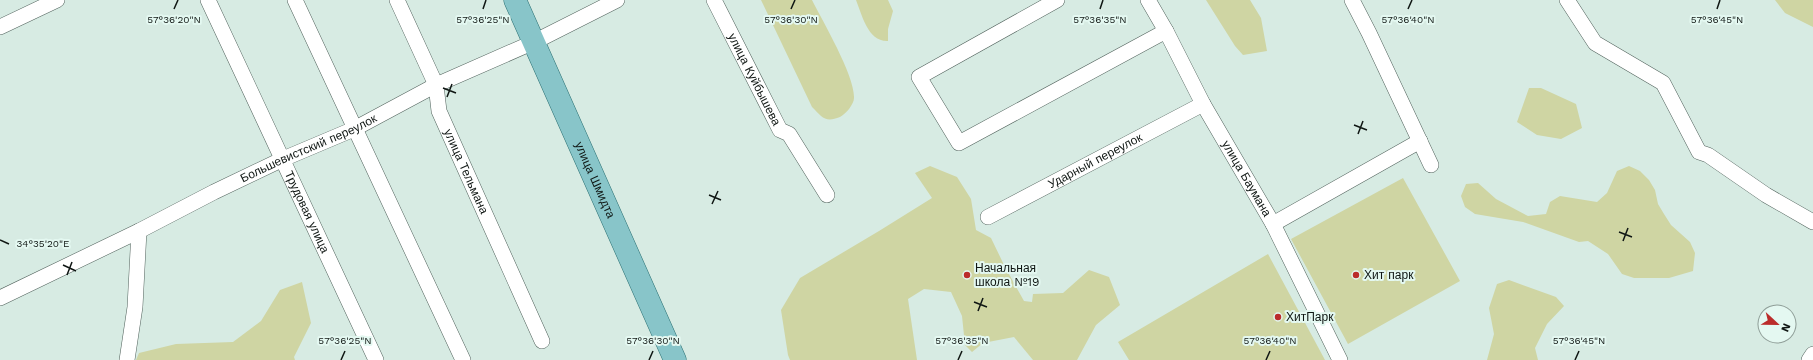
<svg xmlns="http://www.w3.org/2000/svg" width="1813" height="360" font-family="'Work Sans',sans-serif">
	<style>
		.green { fill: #cfd5a3 }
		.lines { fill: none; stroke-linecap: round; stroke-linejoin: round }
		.minor-casing { stroke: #52635d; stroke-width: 16 }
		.primary-casing { stroke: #2a6f72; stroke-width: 23 }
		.minor { stroke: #fff; stroke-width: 15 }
		.primary { stroke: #88c5c9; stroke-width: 22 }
		.ticks { fill: none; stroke: #0f1613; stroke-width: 1.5 }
		.poi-dot { fill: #bb2c2b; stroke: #e4f8f1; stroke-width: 1.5 }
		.labels { text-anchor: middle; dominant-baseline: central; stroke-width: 4; stroke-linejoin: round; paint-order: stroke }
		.street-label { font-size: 12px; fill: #0f1613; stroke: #e4f8f1 }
		.poi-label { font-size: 12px; fill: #0f1613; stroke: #e4f8f1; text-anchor: start }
		.ticks-label { font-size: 10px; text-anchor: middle; fill: #0f1613; stroke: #e4f8f1; stroke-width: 4; stroke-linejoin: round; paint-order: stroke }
	</style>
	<rect width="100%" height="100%" fill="#d7ebe3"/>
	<path class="green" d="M761 0H812C823 22 855 76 854 98 854 104 846 114 840 117 825 123 822 117 812 107Z
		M856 0H888L893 11 888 29V41C868 42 862 15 856 0Z
		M1206 0H1250L1261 18 1267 51 1243 55 1235 46Z
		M1775 0H1813V27L1785 13Z
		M1529 88H1541L1576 104 1582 128 1561 139 1537 135 1517 122Z
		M930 166 957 177 971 199 976 230 991 238 1005 267 1024 301 1032 302 1033 294 1063 293 1089 270 1109 277 1120 305 1096 325 1077 360H1033L1014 337 983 343 972 352 965 345 962 316 951 292 924 289 908 299 917 360H790L788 355 781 310 800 278 879 231 932 198 915 173Z
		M1629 166 1640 171 1649 180 1655 190 1658 204 1664 214 1671 225 1690 242 1695 253 1693 271 1669 278H1634L1622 274 1608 254 1588 241 1579 242 1523 222 1475 214 1465 207 1461 196 1466 184 1478 183 1496 199 1528 216 1546 214 1550 202 1560 196 1597 202 1607 193 1617 171Z
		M1403 178 1460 281 1348 344 1291 239Z
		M1268 254 1325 360H1129L1118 342Z
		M1509 280 1556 297 1564 306 1547 324 1535 348 1538 360H1487L1494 334 1489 308 1497 284Z
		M302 282 311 323 294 357 295 360H136L139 353 176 344 233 342 261 321 280 290Z"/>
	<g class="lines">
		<defs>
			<g id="minor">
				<path id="s1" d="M208 0 376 360"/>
				<path d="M295 0 463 360"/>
				<path id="s2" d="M397 0 436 85 439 111 542 341"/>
				<path id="s3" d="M714 0 780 130 789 134 827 195"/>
				<path d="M1057 0 919 77 959 143 1166 31"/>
				<path id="s4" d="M1148 0 1166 31 1203 104 1273 224 1340 360"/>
				<path d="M1352 0 1369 33 1431 165"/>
				<path d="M1567 0 1595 43 1663 83 1699 152 1708 155 1766 195 1813 222"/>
				<path d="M0 27 57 0"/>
				<path id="s5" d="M988 217 1203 104"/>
				<path d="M1273 224 1420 141"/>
				<path id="s6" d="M0 298 139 231 214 192 283 159 354 129 436 85 534 42 617 0"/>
				<path d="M127 360 135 307 139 231"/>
				<path d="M1809 360 1813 354"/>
			</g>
			<g id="primary">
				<path id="s7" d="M515 0 675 360"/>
			</g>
		</defs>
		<use href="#minor" class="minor-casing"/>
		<use href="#primary" class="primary-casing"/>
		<use href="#minor" class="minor"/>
		<use href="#primary" class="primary"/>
	</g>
	<path class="ticks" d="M174 9 178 0M483 9 486 0M791 9 795 0M1100 9 1103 0M1408 9 1412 0M1717 9 1720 0M443 88 456 93M447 97 452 84M1354 125 1367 130M1358 134 1363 121M709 195 721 200M712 204 718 191M1619 232 1632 237M0 240 9 244M1623 241 1628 228M63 265 76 271M67 275 72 262M974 302 987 307M978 311 983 298M341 360 345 351M649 360 653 351M958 360 962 351M1266 360 1270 351M1575 360 1579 351"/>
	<g class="poi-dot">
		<circle cx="967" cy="275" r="4"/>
		<circle cx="1356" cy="275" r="4"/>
		<circle cx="1278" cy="317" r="4"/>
	</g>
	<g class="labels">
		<g class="street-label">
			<text stroke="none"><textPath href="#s3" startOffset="89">улица Куйбышева</textPath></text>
			<text stroke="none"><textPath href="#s6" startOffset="343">Большевистский переулок</textPath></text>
			<text stroke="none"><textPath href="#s5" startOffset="121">Ударный переулок</textPath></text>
			<text stroke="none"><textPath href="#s2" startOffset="186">улица Тельмана</textPath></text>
			<text stroke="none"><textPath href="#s4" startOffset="204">улица Баумана</textPath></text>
			<text stroke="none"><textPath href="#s7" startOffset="197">улица Шмидта</textPath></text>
			<text stroke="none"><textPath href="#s1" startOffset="234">Трудовая улица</textPath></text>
		</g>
		<g class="poi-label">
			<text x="975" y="268">Начальная<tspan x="975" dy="14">школа №19</tspan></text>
			<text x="1364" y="275">Хит парк</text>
			<text x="1286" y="317">ХитПарк</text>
		</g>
	</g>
	<g class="ticks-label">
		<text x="483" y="23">57°36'25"N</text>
		<text x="791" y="23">57°36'30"N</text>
		<text x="174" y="23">57°36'20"N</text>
		<text x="1100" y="23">57°36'35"N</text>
		<text x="1408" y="23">57°36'40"N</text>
		<text x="1717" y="23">57°36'45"N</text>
		<text x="43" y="247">34°35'20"E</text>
		<text x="345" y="344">57°36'25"N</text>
		<text x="653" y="344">57°36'30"N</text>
		<text x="962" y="344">57°36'35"N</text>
		<text x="1270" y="344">57°36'40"N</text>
		<text x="1579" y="344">57°36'45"N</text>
	</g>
	<g transform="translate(1777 324) rotate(112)"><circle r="19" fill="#e4f8f1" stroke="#8f9e98"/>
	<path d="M0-3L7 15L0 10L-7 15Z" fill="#bb2c2b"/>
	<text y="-6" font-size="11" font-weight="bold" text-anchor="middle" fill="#0f1613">N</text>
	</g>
</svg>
